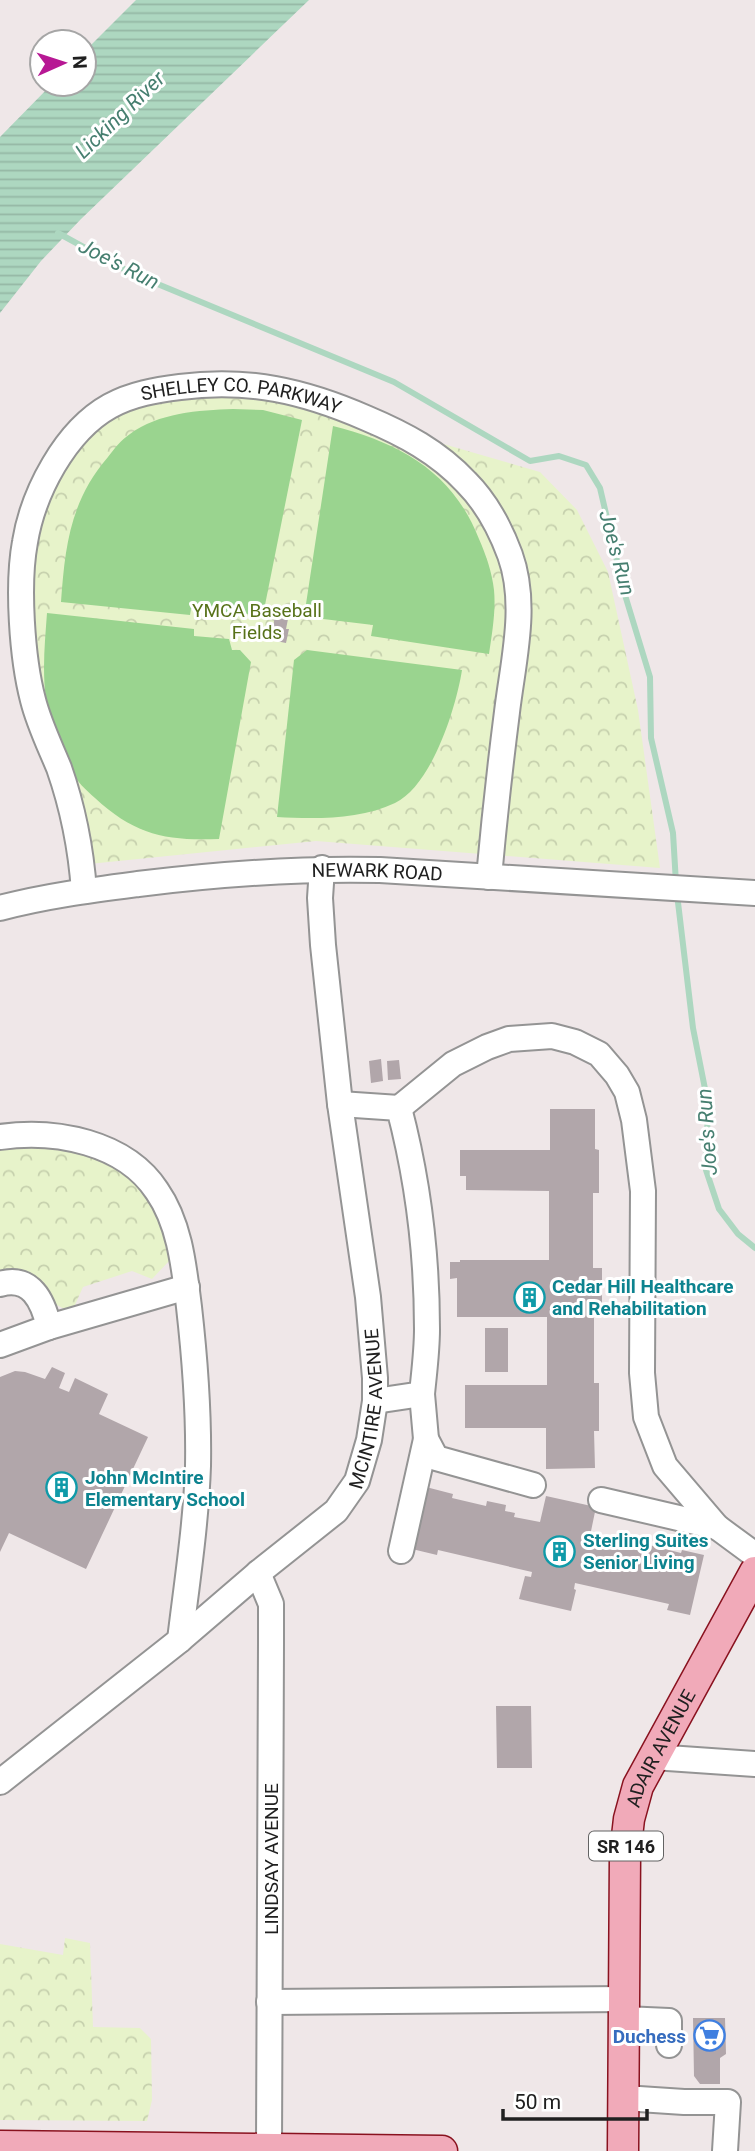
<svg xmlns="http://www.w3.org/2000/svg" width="755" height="2151" font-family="Roboto,sans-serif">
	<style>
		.park { fill: url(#park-crowns) }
		.pitch { fill: #9ad48f }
		.water { fill: url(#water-rules) }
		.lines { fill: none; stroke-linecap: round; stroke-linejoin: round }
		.stream { stroke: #add7c0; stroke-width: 6 }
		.building { fill: #b1a6aa }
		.minor-casing { stroke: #949494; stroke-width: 28 }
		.major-casing { stroke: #89121f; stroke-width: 33 }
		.minor { stroke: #fff; stroke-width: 24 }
		.major { stroke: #f1aab9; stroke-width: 30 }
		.labels { text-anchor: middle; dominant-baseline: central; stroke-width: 6; stroke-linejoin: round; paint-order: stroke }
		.shield { fill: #fff; stroke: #636363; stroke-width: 2 }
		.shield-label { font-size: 18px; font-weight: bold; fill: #202020 }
		.street-label { font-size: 19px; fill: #202020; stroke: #fff }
		.park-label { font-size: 19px; fill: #577219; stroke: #fff }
		.culture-label { font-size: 19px; font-weight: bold; fill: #0d838f; stroke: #fff; text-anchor: start }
		.shop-label { font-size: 19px; font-weight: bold; fill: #366cbe; stroke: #fff; text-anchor: end }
		.water-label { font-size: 21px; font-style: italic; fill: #467f70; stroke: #fff }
	</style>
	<defs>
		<pattern id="park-crowns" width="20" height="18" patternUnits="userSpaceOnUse" patternTransform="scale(1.75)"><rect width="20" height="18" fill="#e7f3ca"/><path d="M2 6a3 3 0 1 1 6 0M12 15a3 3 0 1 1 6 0" fill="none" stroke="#c6d0ad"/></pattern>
		<pattern id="water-rules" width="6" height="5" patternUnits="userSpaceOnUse" patternTransform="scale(1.75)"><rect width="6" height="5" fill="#add7c0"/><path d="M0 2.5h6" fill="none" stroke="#95b8a5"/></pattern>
	</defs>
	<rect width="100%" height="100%" fill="#efe7e8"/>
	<path class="park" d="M211 389 289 396 357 419 540 472 577 510 608 572 638 710 660 868 316 841 89 864 48 732 27 608 34 525 66 458 100 418 143 399Z
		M29 1144 96 1155 136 1181 152 1203 161 1220 171 1259 152 1279 132 1271 83 1287 74 1307 68 1311 55 1304 45 1288 0 1274V1147Z
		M65 1938 90 1943 93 2027 140 2028 151 2039 152 2100 147 2121 0 2120V1944L63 1955Z"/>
	<path class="pitch" d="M233 409 263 410 302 420 265 605 256 615 191 609 190 615 61 602C65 547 70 501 108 457 114 449 121 440 130 434 158 413 199 410 233 409Z
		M333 426C400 443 453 472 479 539 486 555 492 572 494 590 496 611 492 633 489 654L371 636 373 625 315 618 306 604Z
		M47 613 194 629V636L229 639 232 650H240L251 662 219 839C166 841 135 835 95 798 86 790 76 781 71 770 66 761 63 750 59 740 54 726 48 713 46 699 42 670 45 641 47 613Z
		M307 650 462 670C456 708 432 785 395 803 360 820 314 819 277 817L294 660Z"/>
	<path class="water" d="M136 0H309L81 219 41 261 0 313V137L52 84H84V52Z"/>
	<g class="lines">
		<path class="stream" d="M58 233 131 273 394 382 530 461 559 456 586 465 600 488 625 595 650 677 651 738 673 833 676 883
			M677 894 693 1028 708 1104 706 1170 719 1209 738 1234 755 1248"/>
	</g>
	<path class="building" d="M275 616 288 619 286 629H289L286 643 266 639 269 626 273 627Z
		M381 1059 383 1081 371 1083 369 1061Z
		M399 1060 401 1079 388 1080 387 1061Z
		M550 1109H595V1149L599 1150V1193H593V1268H602V1316H594V1383H599V1431H594L595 1468 546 1469V1428H465V1385H547V1317H457V1278L450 1279V1262H460V1260H549V1191L466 1190V1176H460V1150H550Z
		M485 1328H508V1372H485Z
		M52 1367 65 1373 59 1388 69 1392 75 1378 108 1394 99 1414 148 1437 86 1569 9 1533 0 1552V1377L15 1371 25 1372 45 1379Z
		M426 1487 453 1494 452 1498 486 1506 487 1501 506 1505 505 1511 515 1513 514 1517 540 1522 546 1496 596 1507 590 1536 616 1542 617 1539 629 1541 630 1536 646 1539 645 1544 681 1553 682 1550 704 1555 690 1615 667 1610 669 1604 575 1583 574 1589 576 1590 571 1611 519 1599 525 1576 531 1577 532 1572 438 1550 437 1555 412 1549Z
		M496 1706H531L532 1768H497Z
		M693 2018H725L726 2054 720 2058V2084H700L694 2076Z"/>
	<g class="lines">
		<defs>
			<g id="minor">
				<path id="s1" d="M84 891C81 849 73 808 59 768 50 746 39 724 33 700 22 658 17 585 25 542 33 493 65 431 110 406 132 394 156 390 180 387 248 378 304 391 366 418 404 434 438 452 466 482 486 502 500 528 510 555 528 605 513 661 507 712 500 767 494 822 489 877"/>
				<path id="s2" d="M0 908C45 896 92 890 138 884 219 874 299 868 380 870L755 893"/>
				<path d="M340 1104 399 1108C418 1180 427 1255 427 1329 427 1351 424 1373 422 1394L375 1401"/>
				<path d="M399 1108 453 1064 487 1047 509 1039 552 1036 575 1042 599 1054 617 1075 627 1092 634 1120 643 1191 642 1373 646 1417 665 1466 717 1527 755 1555"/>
				<path d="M0 1137C55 1129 125 1142 157 1191 180 1224 184 1267 189 1307 195 1360 199 1412 198 1466 196 1524 187 1582 180 1640"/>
				<path d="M0 1284C31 1275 43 1301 49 1327"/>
				<path d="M0 1345 49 1327 187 1287"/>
				<path d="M422 1394 426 1439 436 1458 533 1485"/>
				<path d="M601 1500 717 1527"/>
				<path d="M401 1551 426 1439"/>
				<path d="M258 1573 271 1604V1643L269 2148"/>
				<path d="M653 1757 755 1764"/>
				<path id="s3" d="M0 1782 180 1640 258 1573 336 1511 357 1481 369 1440 375 1401V1378L368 1297 340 1104 323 945 320 898 322 868"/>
				<path d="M269 2002 624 1999"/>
				<path d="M624 2019 669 2021V2045"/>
				<path d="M624 2098 684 2102H728L725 2151"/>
			</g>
			<g id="major">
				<path d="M0 2146 442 2151"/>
				<path id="s4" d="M623 2151 625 1854 629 1819 638 1786 755 1572"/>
			</g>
		</defs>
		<use href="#minor" class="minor-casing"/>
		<use href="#major" class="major-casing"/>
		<use href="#minor" class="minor"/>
		<use href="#major" class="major"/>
	</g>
	<defs>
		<symbol id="building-ring" viewBox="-11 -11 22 22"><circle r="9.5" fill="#fff" stroke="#0f9aa8" stroke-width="1.5"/><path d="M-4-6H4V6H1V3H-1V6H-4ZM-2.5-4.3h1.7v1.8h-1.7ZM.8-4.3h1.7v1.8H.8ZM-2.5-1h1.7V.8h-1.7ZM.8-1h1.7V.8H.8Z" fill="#0f9aa8"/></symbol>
		<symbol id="supermarket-ring" viewBox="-11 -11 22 22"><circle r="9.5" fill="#fff" stroke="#3f7fe0" stroke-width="1.5"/><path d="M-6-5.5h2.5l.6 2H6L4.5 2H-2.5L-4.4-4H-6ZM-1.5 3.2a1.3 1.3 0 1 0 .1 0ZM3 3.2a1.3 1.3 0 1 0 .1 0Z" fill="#3f7fe0"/></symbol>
	</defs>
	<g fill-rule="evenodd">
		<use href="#building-ring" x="512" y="1280" width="35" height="35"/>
		<use href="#building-ring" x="44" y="1470" width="35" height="35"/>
		<use href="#building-ring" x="542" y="1534" width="35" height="35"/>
		<use href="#supermarket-ring" x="692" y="2018" width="35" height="35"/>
	</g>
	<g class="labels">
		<rect class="shield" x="589" y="1831.5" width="74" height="29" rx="5"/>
		<g class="shield-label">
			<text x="626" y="1846">SR 146</text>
		</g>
		<g class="street-label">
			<text stroke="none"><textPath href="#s1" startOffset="658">SHELLEY CO. PARKWAY</textPath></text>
			<text stroke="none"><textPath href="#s2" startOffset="380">NEWARK ROAD</textPath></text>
			<text stroke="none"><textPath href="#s3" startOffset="542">MCINTIRE AVENUE</textPath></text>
			<text stroke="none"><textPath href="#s4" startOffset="410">ADAIR AVENUE</textPath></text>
			<text transform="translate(271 1859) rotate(-90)">LINDSAY AVENUE</text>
		</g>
		<g class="park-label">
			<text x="257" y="610">YMCA Baseball<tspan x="257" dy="22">Fields</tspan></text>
		</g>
		<g class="culture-label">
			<text x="552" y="1286">Cedar Hill Healthcare<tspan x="552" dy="22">and Rehabilitation</tspan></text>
			<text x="85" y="1477">John McIntire<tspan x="85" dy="22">Elementary School</tspan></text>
			<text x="583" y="1540">Sterling Suites<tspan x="583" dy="22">Senior Living</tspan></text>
		</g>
		<g class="shop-label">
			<text x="686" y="2036">Duchess</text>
		</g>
		<g class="water-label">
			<text transform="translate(120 115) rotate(-44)">Licking River</text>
			<text transform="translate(119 264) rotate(27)">Joe's Run</text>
			<text transform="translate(617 553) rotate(75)">Joe's Run</text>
			<text transform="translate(707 1132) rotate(-94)">Joe's Run</text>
		</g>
	</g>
	<g transform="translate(63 63) rotate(87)"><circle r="33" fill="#ffffff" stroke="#a6a6a6" stroke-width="2"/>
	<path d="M0-5L12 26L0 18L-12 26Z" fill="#b71894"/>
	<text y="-10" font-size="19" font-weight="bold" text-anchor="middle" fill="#202020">N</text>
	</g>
	<path d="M503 2109v10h144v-10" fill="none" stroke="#202020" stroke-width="3.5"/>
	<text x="514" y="2109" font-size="21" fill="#202020" stroke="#ffffff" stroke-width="5" paint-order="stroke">50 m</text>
</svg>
